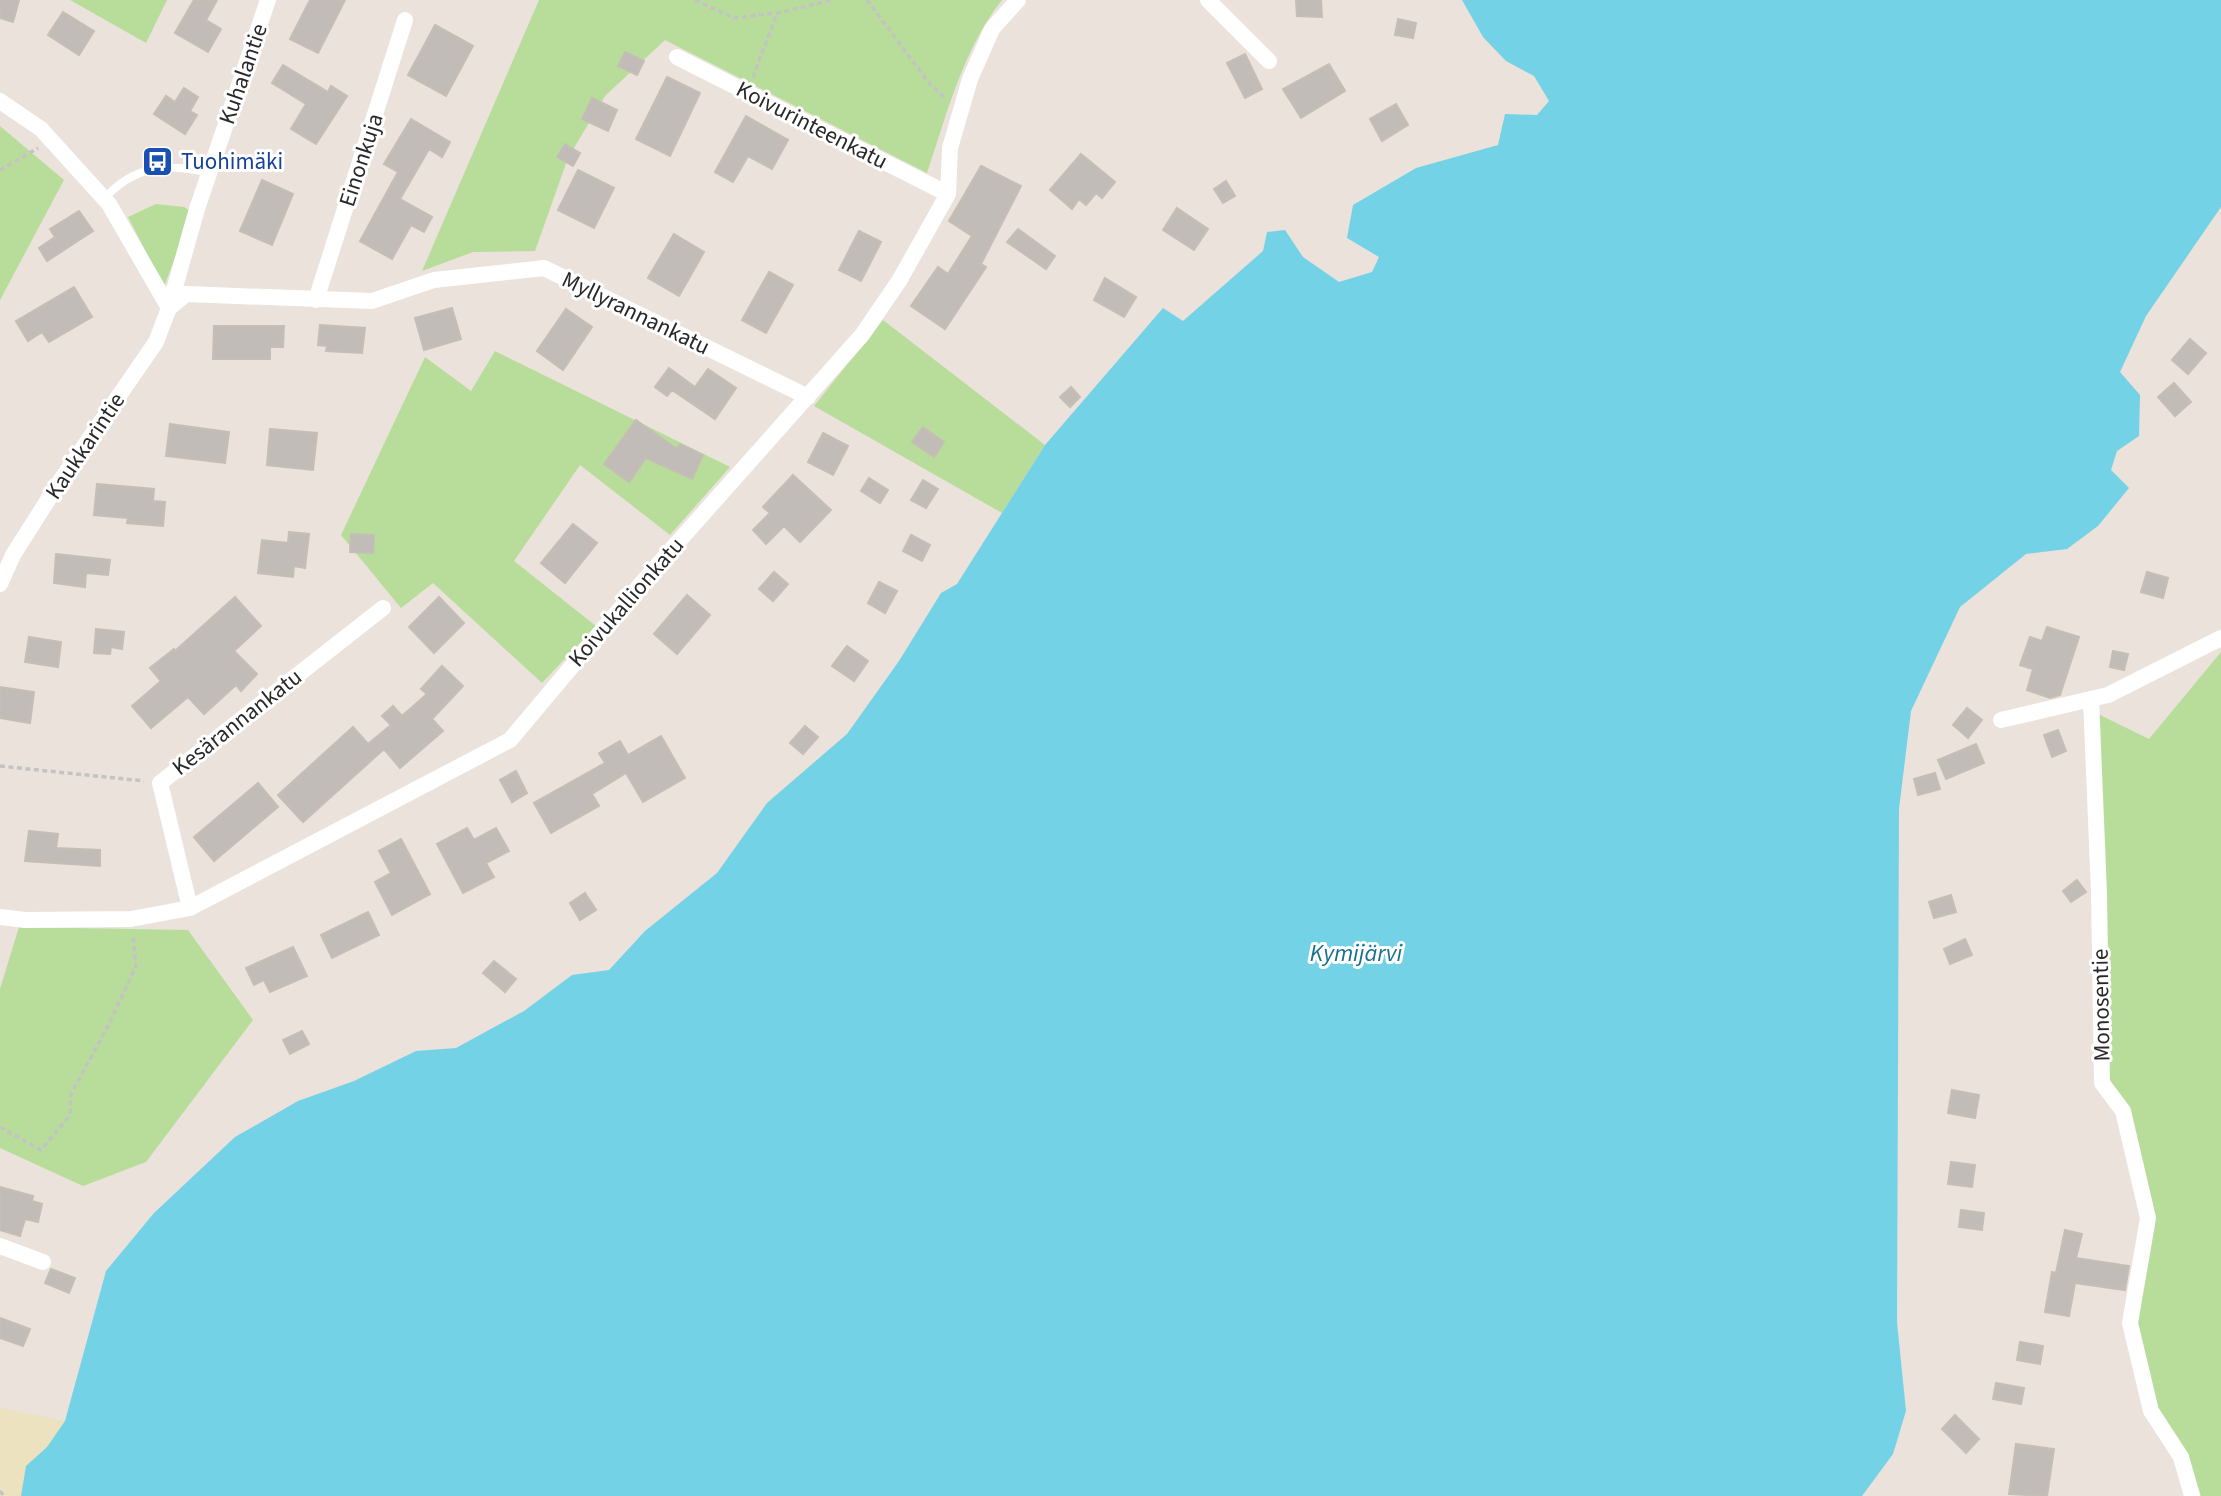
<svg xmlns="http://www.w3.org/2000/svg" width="2221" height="1496" font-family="'Source Sans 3',sans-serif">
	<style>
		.green { fill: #b8dd9b }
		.sand { fill: #ede2c0 }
		.water { fill: #74d2e6 }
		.building { fill: #c2bcb8; stroke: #c5beb5; stroke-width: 2 }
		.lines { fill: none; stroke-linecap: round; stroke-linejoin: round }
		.path { stroke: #c3c3c3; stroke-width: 3.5; stroke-dasharray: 5 3.5; stroke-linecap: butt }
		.lane { stroke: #fff; stroke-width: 8 }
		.street { stroke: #fff; stroke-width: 16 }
		.labels { text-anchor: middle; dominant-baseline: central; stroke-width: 6; stroke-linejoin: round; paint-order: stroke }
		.street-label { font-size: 23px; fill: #282828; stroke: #fff }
		.transit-label { font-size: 23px; fill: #164399; stroke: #fff; text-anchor: start }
		.water-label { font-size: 24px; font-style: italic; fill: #16708f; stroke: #fff }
	</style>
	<rect width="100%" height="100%" fill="#eae2db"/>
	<path class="green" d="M70 0H167L146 43Z
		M539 0H1002C963 49 947 114 927 173L665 40 605 96 568 158 535 251 473 252 422 271Z
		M0 126 64 180 0 300Z
		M156 204 184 207 192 212 164 287 128 217Z
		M883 320 1045 445 1002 513 814 406Z
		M495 351 730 467 670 535 580 465 514 561 596 626 542 683 433 583 401 608 341 535 425 357 471 391Z
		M2221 652V1496H2201L2187 1452 2157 1409 2136 1322 2152 1217 2105 1081 2096 713 2149 739Z
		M19 927 188 930 253 1020 146 1162 83 1186 0 1148V989Z"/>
	<path class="sand" d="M0 1408 65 1421 47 1447 26 1466 21 1496H0Z"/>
	<path class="water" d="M1462 0H2221V207L2146 316 2120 372 2140 395 2139 436 2117 451 2111 470 2129 488 2098 526 2067 549 2026 554 1960 607 1911 711 1899 809 1897 1322 1906 1411 1893 1454 1862 1496H21L26 1466 47 1447 65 1421 106 1271 154 1213 235 1137 298 1101 354 1081 416 1051 456 1048 524 1011 572 975 609 970 645 931 717 873 767 803 847 734 899 661 941 593 957 584 1045 445 1163 308 1183 321 1263 251 1267 232 1285 230 1303 257 1339 282 1372 272 1379 257 1347 238 1353 205 1416 168 1498 145 1505 114 1537 115 1549 101 1534 76 1506 61 1483 37Z"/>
	<path class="building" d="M0 0H19L13 22 0 18Z
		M194 0H217L206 20 221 29 208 52 175 33Z
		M310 0H345L318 53 290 39Z
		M1296 0H1321L1322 17 1297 16Z
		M63 12 94 31 79 55 48 35Z
		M1398 19 1416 23 1413 38 1395 35Z
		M435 25 473 46 446 96 408 75Z
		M625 52 644 61 637 75 618 66Z
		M1245 54 1262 89 1245 98 1227 63Z
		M1329 64 1345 91 1301 118 1283 89Z
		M283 65 328 92 331 86 347 96 316 144 291 129 306 104 272 83Z
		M667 77 700 93 670 156 636 139Z
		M184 88 198 97 190 111 197 115 185 134 154 114 166 96 175 102Z
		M592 98 617 110 608 131 582 119Z
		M1396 104 1408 125 1382 141 1370 119Z
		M746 116 788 140 772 169 748 156 733 182 715 172Z
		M411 119 450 142 442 157 429 149 400 199 432 217 424 232 411 225 392 259 360 241 398 172 384 164Z
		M565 144 580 153 573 166 557 157Z
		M1081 154 1115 182 1102 198 1096 193 1086 205 1079 199 1072 209 1050 190Z
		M981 166 1021 186 981 264 986 267 945 329 911 306 938 267 948 274 972 236 949 221Z
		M578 170 614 188 594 228 558 210Z
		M262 180 293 194 272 245 240 231Z
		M1226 181 1235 196 1223 203 1214 189Z
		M1177 208 1208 229 1194 250 1163 230Z
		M79 211 93 231 47 261 39 248 55 237 50 229Z
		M1018 229 1055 256 1046 269 1007 242Z
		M859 231 881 242 861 281 839 270Z
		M674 234 704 252 679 296 648 278Z
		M769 272 793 285 766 333 742 320Z
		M1105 278 1136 297 1124 317 1094 300Z
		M74 287 92 317 49 342 42 332 28 341 16 321Z
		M452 308 461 339 424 350 415 318Z
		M566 309 592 327 563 370 537 351Z
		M320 325 365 328 362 353 326 351 327 346 318 345Z
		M214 326H284L283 347H270V359H213Z
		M2190 339 2206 353 2188 374 2172 360Z
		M669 368 695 387 708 369 736 388 715 419 672 390 667 396 655 387Z
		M2174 383 2191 402 2175 416 2158 397Z
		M1071 387 1080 397 1070 407 1060 397Z
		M636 420 677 449 680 444 703 455 692 479 646 458 629 482 604 464Z
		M170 424 229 432 225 463 166 456Z
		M923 427 944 442 934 457 912 442Z
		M270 429 317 433 313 470 267 465Z
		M823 433 848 446 833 475 808 462Z
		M793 475 831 510 800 542 784 526 766 544 753 530 770 513 763 507Z
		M869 478 888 490 880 503 861 491Z
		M923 480 938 489 926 508 911 500Z
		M97 484 154 489 153 501 165 502 163 526 127 523 128 518 94 515Z
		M573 524 597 543 565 583 541 563Z
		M289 532 309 534 305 568 294 566 293 577 258 573 262 540 288 543Z
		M351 534 374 535 373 553 350 552Z
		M911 535 930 545 922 561 903 551Z
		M56 554 110 560 108 575 86 573 85 587 54 583Z
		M774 572 788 584 773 601 759 589Z
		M2147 572 2168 578 2163 598 2141 592Z
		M879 582 897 591 885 613 868 603Z
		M687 595 710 615 677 654 654 634Z
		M235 597 261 626 234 651 257 674 241 691 236 685 204 714 188 697 151 728 132 706 161 681 150 668 174 649 175 651Z
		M439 597 464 623 434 653 409 627Z
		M2047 627 2079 637 2060 695 2050 698 2027 690 2033 669 2020 665 2030 637 2042 641Z
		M96 629 124 632 122 649 111 647 110 654 94 653Z
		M29 637 61 642 58 667 25 662Z
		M847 646 868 661 854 681 832 666Z
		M2113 651 2128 654 2124 670 2110 667Z
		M442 666 463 686 432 719 443 731 400 768 384 749 303 822 278 795 353 727 368 744 391 725 382 716 393 706 402 716 427 694 421 689Z
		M0 687 34 692 30 723 0 718Z
		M1967 708 1982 720 1968 738 1953 725Z
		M805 726 818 737 803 754 790 743Z
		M2058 730 2066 751 2052 757 2044 735Z
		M661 736 685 778 643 802 626 773 592 794 599 806 551 833 534 803 605 763 599 753 620 741 628 755Z
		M1976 744 1984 763 1946 779 1938 760Z
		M516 771 527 793 512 802 500 780Z
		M1935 773 1940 789 1918 795 1914 779Z
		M258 783 278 807 214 861 194 837Z
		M467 828 474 840 496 828 509 851 486 863 494 877 463 893 437 844Z
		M29 831 58 834 56 848 100 850V866L25 861Z
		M401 839 430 894 392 915 375 882 391 873 379 851Z
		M2077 880 2086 892 2071 902 2063 891Z
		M585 893 596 910 580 920 570 903Z
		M1951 895 1956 912 1934 918 1929 902Z
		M368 912 379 935 332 958 321 935Z
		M1965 939 1972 955 1950 964 1944 949Z
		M293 947 307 976 270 992 264 980 254 985 246 968Z
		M494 961 516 979 505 992 483 973Z
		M302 1031 309 1044 290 1054 283 1040Z
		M1952 1090 1979 1095 1975 1118 1948 1113Z
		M1951 1162 1975 1165 1972 1187 1948 1184Z
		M0 1187 33 1196 32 1201 42 1204 38 1222 25 1219 20 1236 0 1230Z
		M1961 1210 1984 1213 1982 1230 1959 1227Z
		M2065 1230 2082 1234 2076 1258 2129 1266 2125 1290 2075 1283 2069 1316 2045 1312 2052 1272 2056 1273Z
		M51 1269 75 1278 69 1293 45 1283Z
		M0 1318 30 1329 23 1346 0 1338Z
		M2020 1342 2043 1346 2040 1364 2017 1360Z
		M1996 1383 2024 1388 2021 1404 1993 1399Z
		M1955 1415 1979 1439 1966 1453 1942 1429Z
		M2016 1444 2054 1449 2047 1496 2009 1494Z"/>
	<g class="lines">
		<path class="path" d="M695 0 734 18 777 13 832 0
			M867 0 929 83 946 99
			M753 77 777 13
			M0 170 38 148
			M0 766 144 781
			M0 1127 41 1150 70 1115 71 1094 109 1024 136 966 133 935
			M0 1491 4 1496"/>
		<path class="lane" d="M104 199C134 165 168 163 209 173"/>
		<path class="street" d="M1208 0 1269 61
			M677 57 948 194
			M0 101 41 129 109 204 169 308
			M316 300 405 20
			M169 308 186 294 372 301 434 280 544 268 808 397
			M0 584 13 555 58 484 156 342 169 308 197 209 268 0
			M2091 699 2099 893 2102 1083 2123 1111 2148 1218 2130 1323 2151 1411 2181 1457 2192 1496
			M2001 720 2108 695 2221 638
			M190 908 160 783 383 608
			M0 917 25 920 131 919 190 908 510 740 646 578 862 335 899 281 948 194 950 148 970 79 992 29 1018 0
			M0 1246 43 1262"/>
	</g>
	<defs>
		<symbol id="bus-square" viewBox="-11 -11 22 22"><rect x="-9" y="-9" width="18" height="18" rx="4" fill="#1a4fb4" stroke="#fff"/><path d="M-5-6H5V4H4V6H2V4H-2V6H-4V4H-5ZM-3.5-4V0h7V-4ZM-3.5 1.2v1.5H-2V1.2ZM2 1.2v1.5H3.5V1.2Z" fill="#fff"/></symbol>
	</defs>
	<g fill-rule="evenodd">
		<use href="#bus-square" x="140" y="144" width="35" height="35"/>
	</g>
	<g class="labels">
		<g class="street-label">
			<text transform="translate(243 74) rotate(-71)">Kuhalantie</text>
			<text transform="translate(812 125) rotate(27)">Koivurinteenkatu</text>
			<text transform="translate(361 160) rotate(-72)">Einonkuja</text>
			<text transform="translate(636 313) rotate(26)">Myllyrannankatu</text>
			<text transform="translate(85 446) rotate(-56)">Kaukkarintie</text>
			<text transform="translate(626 602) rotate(-49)">Koivukallionkatu</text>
			<text transform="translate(237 722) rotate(-38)">Kesärannankatu</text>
			<text transform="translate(2101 1005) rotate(-91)">Monosentie</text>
		</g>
		<g class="transit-label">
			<text x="181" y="161">Tuohimäki</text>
		</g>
		<g class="water-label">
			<text x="1356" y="953">Kymijärvi</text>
		</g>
	</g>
</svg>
